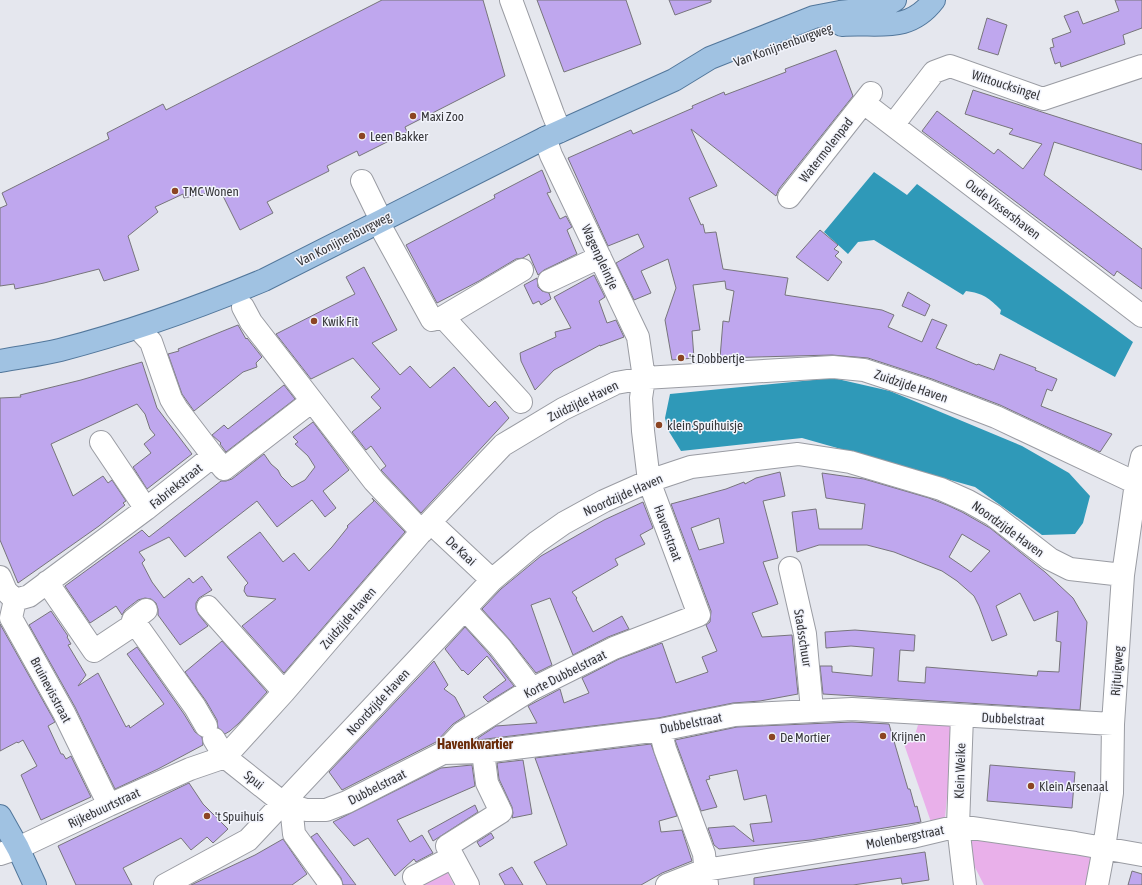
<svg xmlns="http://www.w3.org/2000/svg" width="1142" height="885" font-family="'Asap Condensed',sans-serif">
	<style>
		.green { fill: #e9b0ea }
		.water { fill: #2f99b8 }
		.building { fill: #bfa7ee; stroke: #77757b; fill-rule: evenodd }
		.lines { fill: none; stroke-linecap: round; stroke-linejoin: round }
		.minor-casing { stroke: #9a9ca3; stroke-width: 24 }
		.major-casing { stroke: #52779b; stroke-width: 24 }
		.minor { stroke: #fff; stroke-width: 22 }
		.major { stroke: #a0c2e2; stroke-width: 22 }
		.poi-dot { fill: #8c4523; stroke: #f2f4fc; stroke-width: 1.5 }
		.labels { text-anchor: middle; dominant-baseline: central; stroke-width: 3; stroke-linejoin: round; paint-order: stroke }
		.street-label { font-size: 13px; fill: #37373a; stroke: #f2f4fc }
		.poi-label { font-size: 13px; fill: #37373a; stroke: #f2f4fc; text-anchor: start }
		.neighbourhood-label { font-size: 14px; font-weight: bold; fill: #692a08; stroke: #f2f4fc }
	</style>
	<rect width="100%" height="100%" fill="#e5e7ee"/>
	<path class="green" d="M954 724 945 818 931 822 904 744 915 735 918 725Z
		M965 834 1074 851 1091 857 1087 885H984L964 846Z
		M445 868 454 885H419Z"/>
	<path class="water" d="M874 172 907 195 917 184 1133 342 1115 377 1000 314 1001 310C989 298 983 293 966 291L963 295 874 240 858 242 848 254 824 232Z
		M833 378 890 391 1022 446 1069 473 1090 496 1083 523 1075 534 1042 535 975 487 802 438 681 451 668 430 665 418 670 394Z"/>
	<path class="building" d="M382 0H483L505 76 405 127 407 132 359 156 357 151 327 166 329 171 267 202 273 213 240 230 220 190 184 198 183 194 155 207 158 212 128 236 139 270 104 281 99 269 44 283 15 289 14 284 0 286V208L7 205 2 193 109 139 107 133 163 104 166 110Z
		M537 0H626L641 44 564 72Z
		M669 0H711V2L675 15Z
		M1115 0H1142V28L1123 35 1125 44 1061 67 1060 62 1055 64 1050 48 1054 47 1052 39 1071 32 1064 16 1078 11 1083 24 1119 11Z
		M987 18 1007 25 998 55 978 49Z
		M836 50 853 96 779 189 776 196 691 129 717 186 689 198 701 225 703 224 705 233 716 232 723 269 788 278 785 295 882 310 894 315 888 327 922 342 932 319 947 325 936 348 977 365 978 364 994 370 1000 354 1036 368 1035 370 1057 379 1052 391 1047 389 1041 406 1112 434 1100 452 1000 405 932 379 868 358 832 355 720 358 723 321 729 322 734 291 726 289 725 281 693 285 700 330 692 331 694 358 672 360 665 320 676 288 668 259 641 271 651 293 634 300 616 263 644 247 638 234 608 246 568 158 631 130 633 134 693 108 692 106 724 92 725 95 786 72 785 69Z
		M973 90 1142 144V170L1054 142 1044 175 1142 249V289L1117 271 1114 276 922 131 937 111 994 154 998 149 1023 169 1042 144 1009 134 1013 129 965 114Z
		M542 170 551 192 547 193 560 219 566 216 572 227 567 230 577 254 544 270 538 275 529 254 523 258 516 259 479 281 437 303 406 245 495 198 494 195Z
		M820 230 838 245 834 249 839 252 835 256 842 262 828 281 796 257Z
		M364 267 397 330 372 343 400 375 410 366 430 388 454 367 489 407 495 401 509 418 421 513 381 470 386 466 371 446 366 450 352 432 381 408 371 397 380 389 353 358 311 379 276 334 355 294 346 277Z
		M594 275 605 297 599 301 607 323 616 320 624 337 600 346V345L554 370 535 390 521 361 520 353 556 337 555 332 571 328 554 297Z
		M537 278 538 287 542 291 549 293 551 299 541 305 539 301 533 304 524 285Z
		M908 292 930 305 925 316 902 306Z
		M238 325 246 339 247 338 262 357 256 363 257 367 243 372 194 411 182 394 168 354 179 351 178 349Z
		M142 362 157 408 192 454 147 489 133 467 151 453 144 444 155 435 150 429 145 414 137 404 51 444 73 496 103 476 108 483 112 480 126 501 123 503 125 505 99 526 18 583 0 540V398L21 397 20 395 81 380Z
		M284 385 295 399 226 452 220 444 221 443 212 435 224 425 228 429Z
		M313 422 349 470 323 491 336 508 325 517 312 500 277 527 257 501 185 557 169 537 139 552 145 560 142 563 152 582 164 598 189 578 193 583 202 576 212 590 199 598 196 603V609L199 615 208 626 180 645 158 615V609L156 603 151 599 145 598 138 600 125 610 122 615 116 606 90 623 65 586 142 530 149 537 221 481H226L232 479 264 454 271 464 278 470 281 476 292 487 305 480 315 467 308 456 295 444 298 442 293 437Z
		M780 472 785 496 763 501 778 558 763 562 778 604 752 613 762 637 792 635 798 694 760 701 733 703 658 718 478 740V738L496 726 537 723 528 706 560 689 564 703 589 693 582 678 619 659 662 643 676 683 708 672 702 657 717 651 706 625 710 622 711 611 671 504 726 489 744 482 745 484 756 478ZM719 518 724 543 699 550 691 528Z
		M822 473 864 479 929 498 947 505 962 512 990 528 1045 572 1073 598 1087 622 1080 710 823 694 820 666H832V672L872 676 874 648 851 646 826 648 825 632 855 630 915 635 914 651 900 650 898 681 925 683 926 667 1037 676 1038 671 1059 672 1061 642 1056 641 1058 611 1034 621 1020 593 996 606 1007 635 992 641 979 606 974 596 957 581 942 571 894 552 867 545H819L797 552 792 512 816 509 819 529H862L865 504 826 498ZM962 534 990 551 971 572 949 557Z
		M372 498 405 532 284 673 242 626 276 599 247 596 244 591 245 586 248 583 227 557 260 532 283 562 294 553 309 571 332 547 348 527 347 526 374 501Z
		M643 502 653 528 640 535 645 544 615 559 618 565 572 592 577 598 576 599 593 632 622 616 629 629 608 637 573 655 550 598 531 605 552 665 536 673 509 639 482 609 501 589 541 556 604 520Z
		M51 611 68 636 67 637 71 644 68 645 86 675 78 686 98 673 126 727 129 725 130 728 164 704 127 654 137 647 184 714 195 732 202 737 203 745 158 769 115 789 75 707 29 625Z
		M0 624 55 722 48 726 61 754H63L66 759 71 756 91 797 41 820 21 775 37 766 23 740 18 743 17 742 0 751Z
		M465 627 490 655 514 686 488 702 483 697 506 680 487 656 468 675 463 670 462 671 445 649Z
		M222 641 267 692 239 723 230 731 225 734 218 728 217 720 206 701 185 672Z
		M434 661 448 685 444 689 455 697 465 716 453 724 436 742 342 790 329 772Z
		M852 722 889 724 908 789H910L915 807 917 806 921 822 811 840 719 849 714 845 708 828 734 826 754 842 750 824 772 822 766 795 744 800 737 770 709 776 710 779 706 780 717 807 701 811 675 740 737 727Z
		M651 744 677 816 659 821 661 832 682 830 692 861 662 873 641 885H547L534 862 567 845 535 758Z
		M523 760 532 814 512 818 513 813 512 807 499 779 497 763Z
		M472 765 475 786 397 820 410 842 422 835 433 853 416 862 414 859 395 876 368 838 354 846 333 822 441 768Z
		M990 765 1075 772 1072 808 987 801Z
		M189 783 203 804 228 829 213 843 207 837 191 850 181 838 123 868 132 885H76L58 846Z
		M475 805 478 812 433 841 428 831Z
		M317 833 356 885H343L341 878 311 837Z
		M491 833 494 838 480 847 477 842Z
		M283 839 307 874 292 885H191L255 855Z
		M925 852 929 880 902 884 901 878 853 885H754V878Z
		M512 867 523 885H505L499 874Z
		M1132 871 1142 874V885H1128Z"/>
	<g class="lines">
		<defs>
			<path id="minor" d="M511 0 553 114 560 131
				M864 103 1142 316
				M893 125 934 72 950 66 1043 99 1142 66
				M362 181 381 220
				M789 197 871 93
				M378 222 432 320 443 317 521 402
				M549 281 600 257
				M243 307 251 322 374 481 422 532
				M443 317 522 270
				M101 442 146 509
				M213 456 224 469 312 401
				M430 522 492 580
				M790 568 805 634 812 710
				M0 577 6 591 15 600
				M47 582 94 651 127 629
				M15 600 29 596 146 509 213 456 177 409 171 399 151 342 138 328
				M15 600 11 618 64 713 109 805
				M208 607 284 692
				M465 609 500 647 532 689
				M146 610 133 620 195 707 206 726
				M962 716 958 826 965 885
				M660 730 665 749 704 854 707 885
				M214 739 225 757 283 803 292 815 294 834 331 885
				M443 753 462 733 532 689 614 648 699 615 649 481 643 431 641 398 644 378 638 337 551 155 545 138
				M283 803 306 810H326L347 802 443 753 483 752 660 730 735 715 852 709 1113 724
				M0 854 18 848 109 805 190 769 225 757 284 692 430 522 503 445 563 409 616 383 644 378 833 367 864 370 928 391 996 417 1136 483
				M414 877 453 857
				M165 885 248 840 492 580 537 542 564 523 604 501 649 481 691 467 798 454 850 462 941 489 968 501 993 515 1050 559 1070 569 1123 575
				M468 885 447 846 501 812 487 783 483 752
				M667 885 705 870 912 837 958 826 1075 843 1142 855
				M1097 885 1104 848 1112 793 1113 724 1123 575 1136 483 1142 457"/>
			<path id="major" d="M842 25C878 22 908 34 934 0
				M0 361C20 357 40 355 60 350 130 332 197 308 264 280L545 138 674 80 710 58 814 17 840 12 876 8 887 5 895 0
				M0 816 18 848 35 885"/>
		</defs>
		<use href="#minor" class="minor-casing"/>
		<use href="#major" class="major-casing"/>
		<use href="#minor" class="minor"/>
		<use href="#major" class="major"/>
	</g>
	<g class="poi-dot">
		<circle cx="413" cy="116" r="4"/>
		<circle cx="362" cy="136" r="4"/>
		<circle cx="175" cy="191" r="4"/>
		<circle cx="314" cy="321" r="4"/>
		<circle cx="681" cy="358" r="4"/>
		<circle cx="659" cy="425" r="4"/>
		<circle cx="883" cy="736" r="4"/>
		<circle cx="772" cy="737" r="4"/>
		<circle cx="1031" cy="786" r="4"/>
		<circle cx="207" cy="816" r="4"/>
	</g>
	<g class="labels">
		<g class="street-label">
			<text transform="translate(783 45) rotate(-20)">Van Konijnenburgweg</text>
			<text transform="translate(1006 85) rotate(18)">Wittoucksingel</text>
			<text transform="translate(826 150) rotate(-52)">Watermolenpad</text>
			<text transform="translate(1003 209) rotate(37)">Oude Vissershaven</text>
			<text transform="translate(344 239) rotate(-27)">Van Konijnenburgweg</text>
			<text transform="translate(600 257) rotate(65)">Wagenpleintje</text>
			<text transform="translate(911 386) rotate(19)">Zuidzijde Haven</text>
			<text transform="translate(583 401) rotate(-26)">Zuidzijde Haven</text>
			<text transform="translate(176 486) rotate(-39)">Fabriekstraat</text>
			<text transform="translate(623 495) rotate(-24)">Noordzijde Haven</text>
			<text transform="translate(1008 529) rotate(36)">Noordzijde Haven</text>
			<text transform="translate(668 533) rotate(70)">Havenstraat</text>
			<text transform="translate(461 551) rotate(43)">De Kaai</text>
			<text transform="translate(348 618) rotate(-49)">Zuidzijde Haven</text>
			<text transform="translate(803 638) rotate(81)">Stadsschuur</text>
			<text transform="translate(1117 671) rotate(-86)">Rijtuigweg</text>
			<text transform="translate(565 674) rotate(-27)">Korte Dubbelstraat</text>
			<text transform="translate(51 690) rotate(62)">Bruinevisstraat</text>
			<text transform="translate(378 702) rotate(-47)">Noordzijde Haven</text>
			<text transform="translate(1013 719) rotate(3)">Dubbelstraat</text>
			<text transform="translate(691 723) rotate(-11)">Dubbelstraat</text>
			<text transform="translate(960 771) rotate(-88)">Klein Weike</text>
			<text transform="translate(254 780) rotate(38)">Spui</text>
			<text transform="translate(377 787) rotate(-27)">Dubbelstraat</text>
			<text transform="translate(104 808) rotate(-25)">Rijkebuurtstraat</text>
			<text transform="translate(905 837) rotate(-11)">Molenbergstraat</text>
		</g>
		<g class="poi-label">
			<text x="421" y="116">Maxi Zoo</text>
			<text x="370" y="136">Leen Bakker</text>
			<text x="183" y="191">TMC Wonen</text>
			<text x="322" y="321">Kwik Fit</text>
			<text x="689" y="358">'t Dobbertje</text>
			<text x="667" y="425">klein Spuihuisje</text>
			<text x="891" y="736">Krijnen</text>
			<text x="780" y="737">De Mortier</text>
			<text x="1039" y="786">Klein Arsenaal</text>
			<text x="215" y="816">'t Spuihuis</text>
		</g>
		<g class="neighbourhood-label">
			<text x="475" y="744">Havenkwartier</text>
		</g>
	</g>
</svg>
